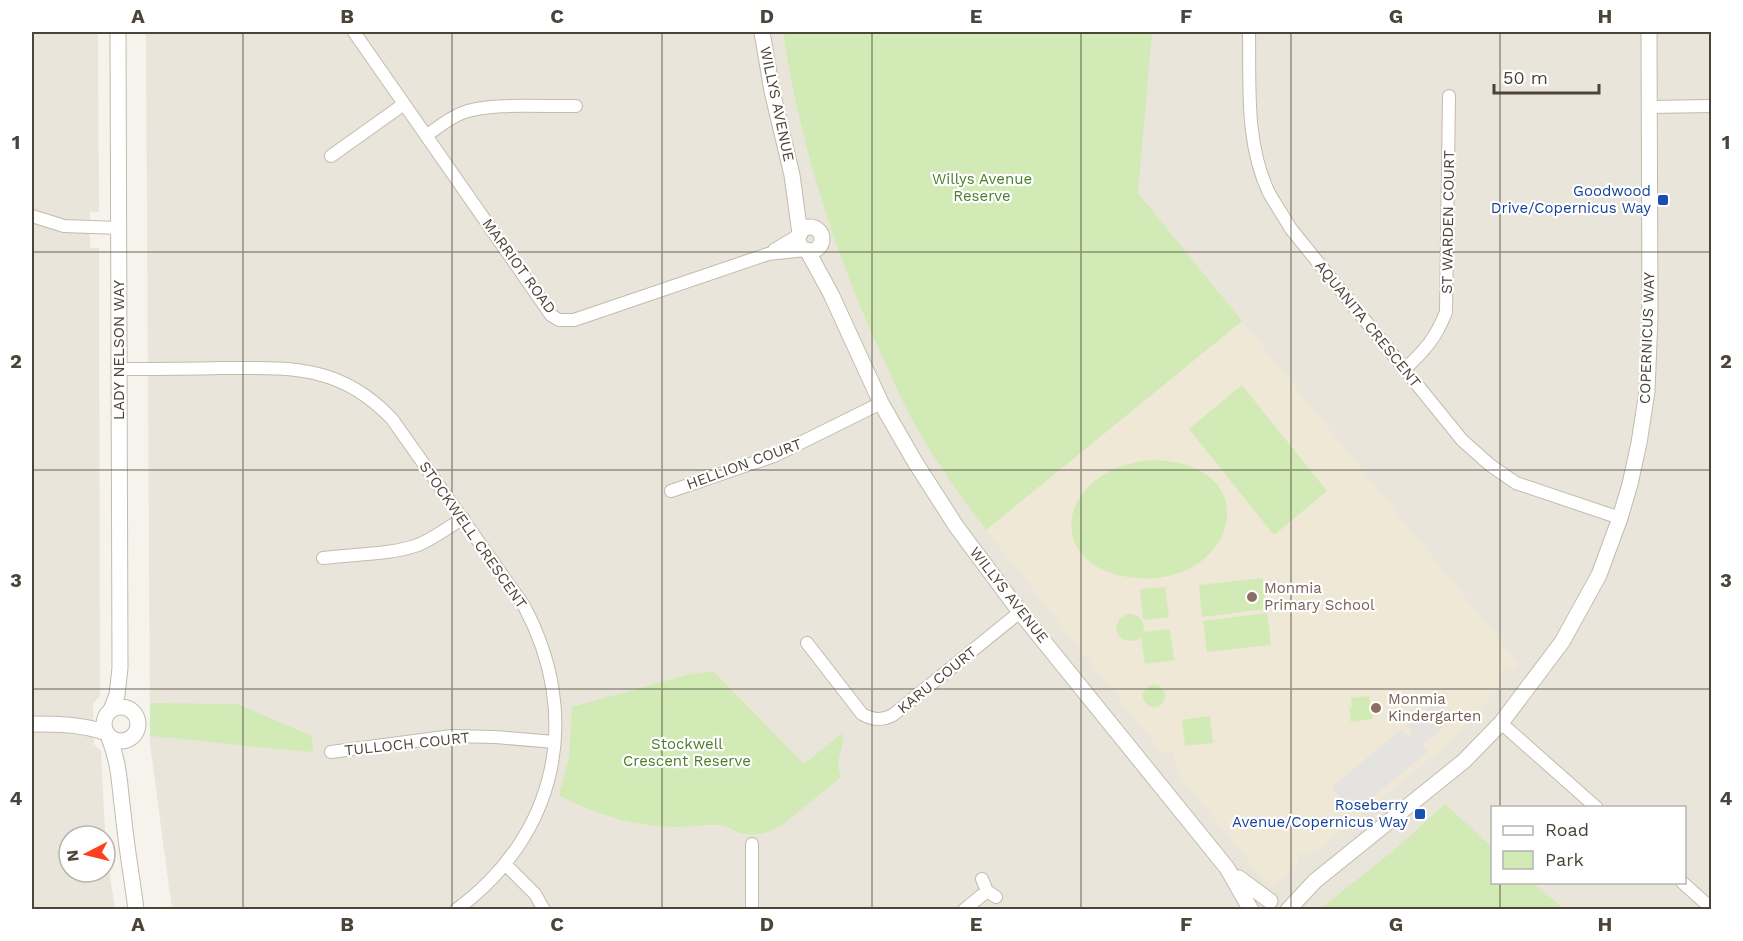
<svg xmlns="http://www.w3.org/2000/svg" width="1743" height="941" font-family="'Work Sans',sans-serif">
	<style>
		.residential { fill: #eae5da; fill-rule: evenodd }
		.education { fill: #efe8d6 }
		.green { fill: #d2eab5 }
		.parking { fill: #e5e3e0 }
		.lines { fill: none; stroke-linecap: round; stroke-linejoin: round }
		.minor-casing { stroke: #c2bbae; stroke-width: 14 }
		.tertiary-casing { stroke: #c2bbae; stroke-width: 17 }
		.minor { stroke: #fff; stroke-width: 12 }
		.tertiary { stroke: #fff; stroke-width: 15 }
		.grid { fill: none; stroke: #4b4439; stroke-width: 1.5; stroke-opacity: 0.55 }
		.transit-dot { fill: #1a4fb4; stroke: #fff; stroke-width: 2 }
		.education-dot { fill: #8d6e63; stroke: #fff; stroke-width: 2 }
		.labels { text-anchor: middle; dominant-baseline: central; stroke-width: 4.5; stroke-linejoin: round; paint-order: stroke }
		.street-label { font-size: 15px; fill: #4b4439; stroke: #fff }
		.park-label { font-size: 15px; fill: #4a7f2a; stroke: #fff }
		.transit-label { font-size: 15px; fill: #164399; stroke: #fff; text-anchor: end }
		.education-label { font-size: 15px; fill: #785e54; stroke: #fff; text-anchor: start }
		.neatline { fill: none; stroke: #4b4439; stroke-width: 2 }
		.grid-label { font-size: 20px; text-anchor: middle; font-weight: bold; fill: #4b4439 }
	</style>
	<rect width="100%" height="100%" fill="#f6f3ec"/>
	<path class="residential" d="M32 32H98L99 212H90V248H99L100 696 93 704 94 744 101 751 106 851 115 909H32ZM69 836H105V872H69Z
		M146 32H1711V909H172L150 744ZM1492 808H1684V882H1492Z"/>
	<path class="education" d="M1242 321 1519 664 1515 668 1499 670 1501 687 1441 750 1316 852 1297 855 1298 866 1273 887 1269 886 1176 771 1174 752 1162 753 986 530Z"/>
	<path class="green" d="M783 32H1152L1138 193 1242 321 986 530C961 497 937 464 917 428 904 406 894 382 883 358 835 255 800 145 783 32Z
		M1242 385 1327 491 1274 535 1189 429Z
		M1153 460C1270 463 1237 587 1135 578 1038 568 1058 466 1153 460Z
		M1263 578 1266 609 1202 617 1199 585Z
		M1165 587 1169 617 1143 620 1140 589Z
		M1267 613 1271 645 1207 652 1203 621Z
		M1128 614C1140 614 1144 621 1144 632L1170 629 1174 660 1145 664 1141 637C1132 644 1121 642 1116 630L1119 619Z
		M713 671 804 764 842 733C846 752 833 756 841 777L781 826C767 834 752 837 737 832 733 830 729 827 724 826 710 823 693 827 678 827 636 827 596 815 559 795L569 757 572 707 687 675Z
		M1143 696a11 11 0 1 1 22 0a11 11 0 1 1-22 0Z
		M1369 696 1373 719 1351 722 1349 708 1352 707 1351 698Z
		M150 703 237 704 312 736 313 752C258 748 205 741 150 736Z
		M1210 716 1213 743 1185 746 1182 720Z
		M1445 804 1492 847V882L1533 883 1564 909H1320L1393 851Z"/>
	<path class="parking" d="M1437 701 1452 720 1422 745 1427 752 1353 813 1332 787 1402 729 1408 737 1413 733 1407 725Z"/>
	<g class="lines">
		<defs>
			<path id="minor" d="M354 32 551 315 559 320H574L768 254 805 250
				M1249 32C1250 85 1245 143 1269 193 1276 205 1284 217 1291 229L1462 440 1490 465 1516 483 1620 518
				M1649 107 1712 106
				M426 136C437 128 449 118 462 113 490 102 544 107 576 106
				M331 156 404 104
				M32 216 64 226 119 228
				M774 250 799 235
				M119 369C153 369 187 369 221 368 291 368 340 364 392 419L524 606C583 716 558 835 456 910
				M1405 369C1425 350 1436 338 1446 312L1449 96
				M671 491 774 456 881 403
				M323 558C354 554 389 555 418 545 434 538 448 528 463 518
				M807 643 862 714C873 720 882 721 893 715L1020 612
				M1501 723 1597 808
				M331 752 452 736 495 737 554 742
				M752 844V910
				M505 864 535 894 544 910
				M982 879 987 891 996 897
				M1682 882 1712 909
				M964 910 987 891"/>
			<path id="tertiary" d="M762 32 772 91 792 175 800 234
				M798 239a12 12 0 1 1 24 0a12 12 0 1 1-24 0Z
				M807 250 831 294 881 403 915 462 956 526 1020 612 1227 868 1251 910
				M104 724a17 17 0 1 1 34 0a17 17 0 1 1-34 0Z
				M111 710 117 695 120 668 118 32
				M32 724C58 724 81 724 107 733
				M108 735C120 764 119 783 123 812 126 845 132 877 136 910
				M1239 878 1270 901
				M1288 910 1315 881 1464 761 1501 723 1562 642 1599 575 1620 518 1630 484 1639 443 1647 391 1650 317 1649 32"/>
		</defs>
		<use href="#minor" class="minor-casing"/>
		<use href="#tertiary" class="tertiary-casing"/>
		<use href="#minor" class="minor"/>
		<use href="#tertiary" class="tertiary"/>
	</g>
	<path class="grid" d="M243 32V910M452 32V910M662 32V910M872 32V910M1081 32V910M1291 32V910M1500 32V808M32 252H1712M32 470H1712M32 689H1712M1500 882V910"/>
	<g class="transit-dot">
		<rect x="1657" y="194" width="12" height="12" rx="3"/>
		<rect x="1414" y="808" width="12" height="12" rx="3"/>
	</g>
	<g class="education-dot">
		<circle cx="1252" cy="597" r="6"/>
		<circle cx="1376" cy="708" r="6"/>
	</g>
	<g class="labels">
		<g class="street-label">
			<text transform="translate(777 104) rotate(78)">WILLYS AVENUE</text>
			<text transform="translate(1448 222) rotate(-89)">ST WARDEN COURT</text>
			<text transform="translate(519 266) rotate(54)">MARRIOT ROAD</text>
			<text transform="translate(1368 324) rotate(51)">AQUANITA CRESCENT</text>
			<text transform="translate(1647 338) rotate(-88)">COPERNICUS WAY</text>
			<text transform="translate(119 350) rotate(-90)">LADY NELSON WAY</text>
			<text transform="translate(744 464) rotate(-20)">HELLION COURT</text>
			<text transform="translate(473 535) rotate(55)">STOCKWELL CRESCENT</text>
			<text transform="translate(1009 595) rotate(52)">WILLYS AVENUE</text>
			<text transform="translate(937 680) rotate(-39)">KARU COURT</text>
			<text transform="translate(407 744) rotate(-6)">TULLOCH COURT</text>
		</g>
		<g class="park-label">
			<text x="982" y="179">Willys Avenue<tspan x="982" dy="17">Reserve</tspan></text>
			<text x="687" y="744">Stockwell<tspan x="687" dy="17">Crescent Reserve</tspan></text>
		</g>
		<g class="transit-label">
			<text x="1651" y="191">Goodwood<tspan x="1651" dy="17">Drive/Copernicus Way</tspan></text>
			<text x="1408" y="805">Roseberry<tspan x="1408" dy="17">Avenue/Copernicus Way</tspan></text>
		</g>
		<g class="education-label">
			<text x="1264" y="588">Monmia<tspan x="1264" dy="17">Primary School</tspan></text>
			<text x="1388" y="699">Monmia<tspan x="1388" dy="17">Kindergarten</tspan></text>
		</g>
	</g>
	<rect width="1743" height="941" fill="none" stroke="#ffffff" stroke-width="66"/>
	<rect x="1491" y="806" width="195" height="78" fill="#ffffff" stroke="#b7b4b0" stroke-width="1.5"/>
	<rect x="1503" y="826" width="30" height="9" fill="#ffffff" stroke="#b7b4b0" stroke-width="1.5"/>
	<text x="1545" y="836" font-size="18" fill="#4b4439">Road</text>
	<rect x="1503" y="851" width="30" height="18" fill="#d2eab5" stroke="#b7b4b0" stroke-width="1.5"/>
	<text x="1545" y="866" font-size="18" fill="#4b4439">Park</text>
	<g transform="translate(87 854) rotate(263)"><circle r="28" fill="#ffffff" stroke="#b7b4b0" stroke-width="1.5"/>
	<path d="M0-4.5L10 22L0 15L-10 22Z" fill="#fc3f1d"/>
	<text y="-9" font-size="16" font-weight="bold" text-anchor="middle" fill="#4b4439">N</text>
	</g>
	<path d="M1494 84v9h105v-9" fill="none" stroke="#4b4439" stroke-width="3"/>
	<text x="1503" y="84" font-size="18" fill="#4b4439" stroke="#ffffff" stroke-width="4.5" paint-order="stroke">50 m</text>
	<rect x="33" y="33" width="1677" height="875" class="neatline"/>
	<g class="grid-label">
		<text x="138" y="23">A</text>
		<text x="347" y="23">B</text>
		<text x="557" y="23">C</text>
		<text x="767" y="23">D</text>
		<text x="976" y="23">E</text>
		<text x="1186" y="23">F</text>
		<text x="1396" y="23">G</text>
		<text x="1605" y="23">H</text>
		<text x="16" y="149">1</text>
		<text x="1726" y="149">1</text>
		<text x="16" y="368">2</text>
		<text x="1726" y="368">2</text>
		<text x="16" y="587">3</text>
		<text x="1726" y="587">3</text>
		<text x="16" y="805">4</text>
		<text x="1726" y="805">4</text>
		<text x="138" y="931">A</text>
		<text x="347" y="931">B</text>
		<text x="557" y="931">C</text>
		<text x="767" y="931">D</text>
		<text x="976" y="931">E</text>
		<text x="1186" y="931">F</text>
		<text x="1396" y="931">G</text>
		<text x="1605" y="931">H</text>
	</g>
</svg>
